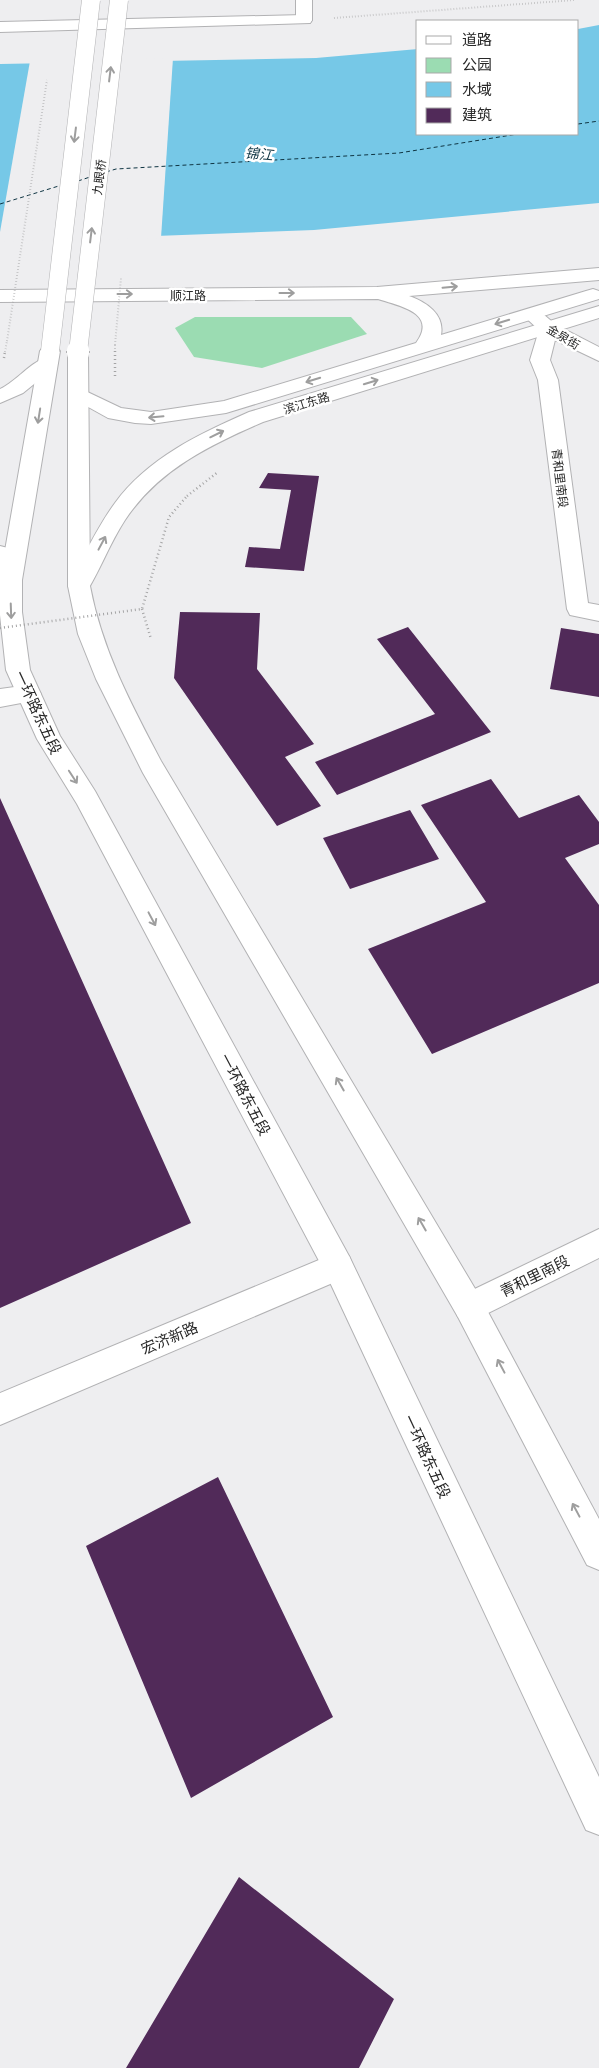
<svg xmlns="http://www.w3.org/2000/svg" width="599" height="2068" font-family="Georgia,'Noto Sans SC',serif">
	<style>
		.green { fill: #9bdcb2 }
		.water { fill: #76c8e7 }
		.pier { fill: #eeeef0 }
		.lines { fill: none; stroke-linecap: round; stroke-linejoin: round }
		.ferry { stroke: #0f3543; stroke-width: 1; stroke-dasharray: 4 3; stroke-linecap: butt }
		.building { fill: #512a59 }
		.street-casing { stroke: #b2b2b4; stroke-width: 2 }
		.secondary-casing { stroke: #b2b2b4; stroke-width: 2 }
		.primary-casing { stroke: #b2b2b4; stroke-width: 2 }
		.path-far1 { stroke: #a4a4a5; stroke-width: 2; stroke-dasharray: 0.5 2.5; stroke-linecap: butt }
		.path { stroke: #a4a4a5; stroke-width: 2.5; stroke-dasharray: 1 3; stroke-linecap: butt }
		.street { fill: #fff; fill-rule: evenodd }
		.secondary { fill: #fff; fill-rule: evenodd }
		.primary { fill: #fff; fill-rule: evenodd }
		.primary-bridge-far1-casing { stroke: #b2b2b4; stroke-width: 19; stroke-linecap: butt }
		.primary-bridge-casing { stroke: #b2b2b4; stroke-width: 24; stroke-linecap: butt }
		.path-bridge-far1 { stroke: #a4a4a5; stroke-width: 2; stroke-dasharray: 0.5 2.5; stroke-linecap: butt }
		.path-bridge { stroke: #a4a4a5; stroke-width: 2.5; stroke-dasharray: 1 3; stroke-linecap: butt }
		.primary-bridge-far1 { stroke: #fff; stroke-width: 18 }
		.primary-bridge { stroke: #fff; stroke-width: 22 }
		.oneway { stroke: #9e9e9e }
		.labels { text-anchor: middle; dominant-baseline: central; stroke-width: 5; stroke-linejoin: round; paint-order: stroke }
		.far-street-label { font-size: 12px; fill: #282828; stroke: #fff }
		.far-water-label { font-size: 14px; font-style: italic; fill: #0f3543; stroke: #fff }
		.street-label { font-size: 15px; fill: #282828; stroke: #fff }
	</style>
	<rect width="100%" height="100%" fill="#eeeef0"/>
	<path class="green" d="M195 317H351L367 334 262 368 194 357 175 328Z"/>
	<path class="water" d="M599 25V203L314 230 75 239H0V64L316 58 418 49V134H578V29Z"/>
	<path class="pier" d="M173 58 161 238 0 242V232L30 61Z"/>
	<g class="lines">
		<path class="ferry" d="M578 124 599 121
			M106 172 116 169 399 153 518 134
			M78 181 90 177
			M0 204 62 185"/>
	</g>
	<path class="building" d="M268 473 319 476 304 571 245 567 249 547 280 549 291 490 259 488Z
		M180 612 260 613 257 669 314 744 285 757 321 806 277 826 174 678Z
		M408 627 491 732 337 795 315 762 435 714 377 639Z
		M561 628 599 634V697L550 689Z
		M491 779 519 818 579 795 599 822V844L565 858 599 905V983L432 1054 368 949 486 902 421 805Z
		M0 798 191 1223 0 1308Z
		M410 810 439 859 350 889 323 838Z
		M218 1477 333 1717 191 1798 86 1546Z
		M239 1877 394 1999 359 2068H126Z"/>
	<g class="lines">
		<defs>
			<path id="street" d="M296 0H312V20L310 23H298L296 20Z
				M536 312 543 314 556 325 599 347V361L555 340 550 360 558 380 588 603 599 605V621L570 615 567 609 538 380 530 360 539 330 526 318 529 314Z
				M29 685 37 688 41 694 37 700 0 707V689Z
				M599 1229V1258L480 1317 469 1322 458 1317 454 1307 458 1297Z
				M338 1252 349 1256 353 1266 349 1276 0 1425V1393Z"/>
			<path id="secondary" d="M304 15 310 17 312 20 310 23 0 32V22Z
				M599 268V280L409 296C426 302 445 314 441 335L586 291 593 289 599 291V299L226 413 151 424 135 423 108 418 72 398 69 394 72 390 79 388 121 408 151 412 224 401 416 343C438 313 400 306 378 299L0 302V290L377 287Z
				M599 306V318L263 422C210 445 158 470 125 520 110 543 101 568 87 591L79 594 71 591 68 586C83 558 96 529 115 503 148 458 199 434 249 412Z
				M48 357 55 359 58 363 55 367 23 393 0 403V389C17 381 30 362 48 357Z
				M0 546 8 548 22 580 19 585 11 588 3 585 0 580Z"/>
			<path id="primary" d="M50 345 57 347 60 351 22 580V612L30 670 60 736 95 791 349 1256 599 1777V1835L586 1830 327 1276 77 804 37 739 6 670 0 615V579L40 351 43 347Z
				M78 347 85 349 88 353 90 586C102 650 131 704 161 761L480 1297 599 1519V1570L587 1565 458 1317 143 773 96 679 78 634 68 586V353L71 349Z"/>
		</defs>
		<use href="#street" class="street-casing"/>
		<use href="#secondary" class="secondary-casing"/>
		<use href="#primary" class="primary-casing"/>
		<path class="path-far1" d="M334 18 575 0
			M115 345V352
			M5 352 7 341"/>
		<path class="path" d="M115 351V378
			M4 358 5 351
			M187 496 218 472
			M142 609 151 639"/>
		<use href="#street" class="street"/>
		<use href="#secondary" class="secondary"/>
		<use href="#primary" class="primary"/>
		<defs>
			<path id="primary-bridge-far1" d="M50 351 91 0
				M78 352 119 0"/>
			<path id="primary-bridge" d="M78 353V351"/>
		</defs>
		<use href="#primary-bridge-far1" class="primary-bridge-far1-casing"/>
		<use href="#primary-bridge" class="primary-bridge-casing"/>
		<path class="path-bridge-far1" d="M7 341 47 80
			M115 345 121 278"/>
		<path class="path-bridge" d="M0 628 142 609 169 517 187 496"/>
		<use href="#primary-bridge-far1" class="primary-bridge-far1"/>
		<use href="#primary-bridge" class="primary-bridge"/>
	</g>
	<defs><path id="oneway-shaft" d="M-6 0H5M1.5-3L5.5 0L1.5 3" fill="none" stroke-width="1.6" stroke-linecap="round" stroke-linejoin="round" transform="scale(1.25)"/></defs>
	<g class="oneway">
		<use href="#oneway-shaft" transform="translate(110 74) rotate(-83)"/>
		<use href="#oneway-shaft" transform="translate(75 135) rotate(97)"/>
		<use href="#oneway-shaft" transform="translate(91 235) rotate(-83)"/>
		<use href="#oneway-shaft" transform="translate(450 287) rotate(-5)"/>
		<use href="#oneway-shaft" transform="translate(287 293)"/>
		<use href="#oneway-shaft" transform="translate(125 294)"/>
		<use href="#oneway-shaft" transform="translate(502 322) rotate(163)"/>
		<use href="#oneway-shaft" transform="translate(313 380) rotate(163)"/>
		<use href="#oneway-shaft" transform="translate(371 382) rotate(-17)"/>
		<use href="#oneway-shaft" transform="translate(39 416) rotate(99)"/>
		<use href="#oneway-shaft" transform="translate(156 417) rotate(175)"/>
		<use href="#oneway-shaft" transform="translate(217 434) rotate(-26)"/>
		<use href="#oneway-shaft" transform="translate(102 543) rotate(-62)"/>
		<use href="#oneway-shaft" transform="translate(11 611) rotate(88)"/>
		<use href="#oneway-shaft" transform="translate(73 777) rotate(57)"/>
		<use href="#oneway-shaft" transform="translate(152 919) rotate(62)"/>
		<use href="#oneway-shaft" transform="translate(340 1084) rotate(-120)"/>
		<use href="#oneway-shaft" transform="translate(422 1224) rotate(-120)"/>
		<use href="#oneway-shaft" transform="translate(501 1366) rotate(-118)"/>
		<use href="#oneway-shaft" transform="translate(576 1510) rotate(-118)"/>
	</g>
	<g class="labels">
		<g class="far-street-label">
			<text transform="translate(98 177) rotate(-83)">九眼桥</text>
			<text x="188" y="294">顺江路</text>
			<text transform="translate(564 336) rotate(31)">金泉街</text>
			<text transform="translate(306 402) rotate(-17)">滨江东路</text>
			<text transform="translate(561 478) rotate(83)">青和里南段</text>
		</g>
		<g class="far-water-label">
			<text transform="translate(259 153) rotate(5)">锦江</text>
		</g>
		<g class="street-label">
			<text transform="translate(39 712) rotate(65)">一环路东五段</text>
			<text transform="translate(246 1094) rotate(62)">一环路东五段</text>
			<text transform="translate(534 1275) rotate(-26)">青和里南段</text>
			<text transform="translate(169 1337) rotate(-23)">宏济新路</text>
			<text transform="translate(428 1456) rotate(65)">一环路东五段</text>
		</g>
	</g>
	<rect x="416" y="20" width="162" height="115" fill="#ffffff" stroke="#a9a9a9"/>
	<rect x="426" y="36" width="25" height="8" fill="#ffffff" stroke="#a9a9a9"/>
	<text x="462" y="45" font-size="15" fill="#282828">道路</text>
	<rect x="426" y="58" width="25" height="15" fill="#9bdcb2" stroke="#a9a9a9"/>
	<text x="462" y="70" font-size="15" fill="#282828">公园</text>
	<rect x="426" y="82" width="25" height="15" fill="#76c8e7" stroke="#a9a9a9"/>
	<text x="462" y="95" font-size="15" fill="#282828">水域</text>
	<rect x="426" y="108" width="25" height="15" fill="#512a59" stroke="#a9a9a9"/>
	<text x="462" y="120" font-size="15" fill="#282828">建筑</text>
</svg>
